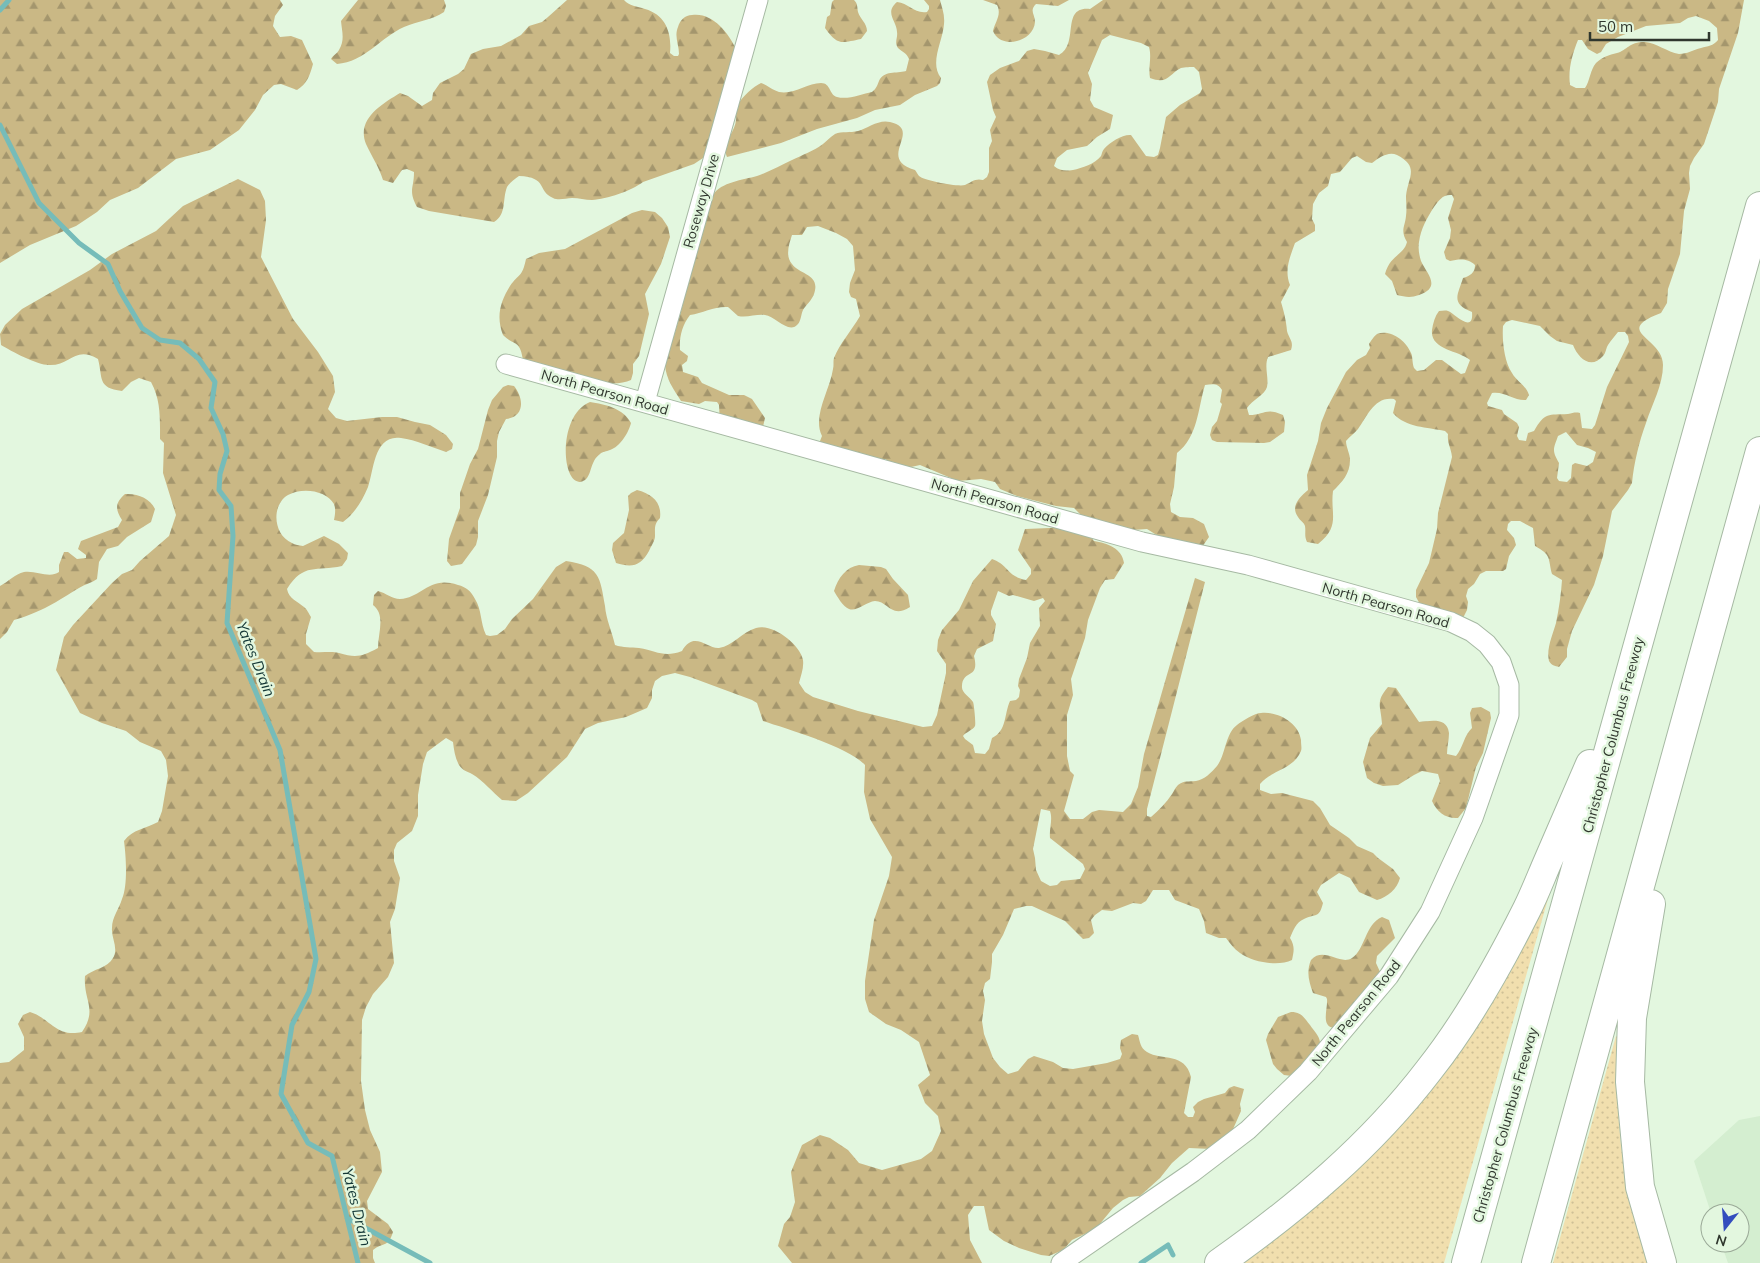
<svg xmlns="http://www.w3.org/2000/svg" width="1760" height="1263" font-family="Mulish,sans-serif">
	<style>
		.built { fill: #d4eed0 }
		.green { fill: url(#green-dots) }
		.forest { fill: url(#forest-firs); fill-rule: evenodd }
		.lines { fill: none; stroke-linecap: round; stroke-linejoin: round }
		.stream { stroke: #76bcb9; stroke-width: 5 }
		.street-casing { stroke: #a6b9a3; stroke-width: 21 }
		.highway-casing { stroke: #a6b9a3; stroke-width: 30 }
		.street { stroke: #fff; stroke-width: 19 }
		.highway { stroke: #fff; stroke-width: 28 }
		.labels { text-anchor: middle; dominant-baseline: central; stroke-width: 5; stroke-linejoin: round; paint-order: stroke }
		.street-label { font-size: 14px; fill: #30372e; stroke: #e3f7df }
		.water-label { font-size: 15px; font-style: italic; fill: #133635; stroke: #e3f7df }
	</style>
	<defs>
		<pattern id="green-dots" width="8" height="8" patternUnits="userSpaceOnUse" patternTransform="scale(1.25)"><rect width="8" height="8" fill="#f1dfae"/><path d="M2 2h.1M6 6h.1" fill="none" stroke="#cfc096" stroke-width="1.8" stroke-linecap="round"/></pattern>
		<pattern id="forest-firs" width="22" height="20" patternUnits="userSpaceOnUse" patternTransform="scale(1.25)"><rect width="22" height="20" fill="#cab885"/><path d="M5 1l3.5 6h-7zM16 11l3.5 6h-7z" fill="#a4966d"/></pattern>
	</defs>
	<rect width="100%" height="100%" fill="#e3f7df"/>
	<path class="built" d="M1760 1116V1263H1728L1721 1243H1740V1213H1711L1694 1161 1739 1120Z"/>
	<path class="green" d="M1552 885 1444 1263H1232L1331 1188Z
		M1616 1036 1620 1038C1620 1058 1618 1079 1618 1100 1619 1155 1630 1211 1648 1263H1553Z"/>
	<path class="forest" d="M0 0H280L283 5 275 16 273 26 280 37 291 36 302 40 313 64C310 75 307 84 297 90L281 84 274 85 263 95 255 110 239 130 210 150 176 159 138 188 110 200 97 212 76 226 30 245 0 263Z
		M358 0H444L446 6 444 12C432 20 418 21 404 27 381 37 365 62 337 64L331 59C333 55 337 54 339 50 345 40 342 32 341 21Z
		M567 0H624C629 6 637 6 645 9 666 15 672 33 670 53L674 56H678L679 54C679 44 674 37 678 27 680 20 685 15 692 15 712 12 728 32 736 49L723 95 720 98 706 156 694 164 643 182C631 191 607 199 592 200 585 200 579 198 572 198 566 198 559 201 553 198 537 191 548 177 519 176 515 179 510 182 507 187 502 200 507 214 494 222L429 211 417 207C408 190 414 189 414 172L407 169 402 170 393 183 383 180C379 167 372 157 366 144 356 119 382 104 400 93L408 96 422 106 432 100 433 93 440 83 458 74 464 69 471 54 483 49 501 46 521 35 529 26 542 22 548 17Z
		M834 0H854C858 4 857 7 858 12 860 19 867 23 867 31L861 39C841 43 838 46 825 28L827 17 830 15 832 2Z
		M924 0H940C942 8 945 15 944 24 943 41 929 63 941 78L940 83 937 86 915 95 900 105 875 110 857 118 817 129 781 143 727 157C721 143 735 133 736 120 737 114 734 110 738 104 743 96 753 87 761 83 767 85 772 90 779 92 794 95 807 83 821 83 831 83 829 95 837 97 848 100 862 94 872 92 876 89 877 86 879 81 884 70 896 74 906 71L909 59C906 52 903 53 898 48 894 42 898 38 897 32 897 21 884 13 897 2 909 3 914 14 927 12L929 9V6Z
		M983 0H1069L1058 6 1036 4C1029 11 1035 14 1035 22 1034 35 1021 42 1009 42 1001 41 996 38 993 31 995 22 1002 15 997 5Z
		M1103 0H1744L1738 33 1719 89 1718 102 1704 144 1694 158 1690 166 1689 173 1690 189 1684 211 1680 254 1668 289 1667 303 1661 313C1611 332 1663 337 1663 365 1663 385 1652 404 1646 423 1639 442 1634 463 1632 483L1628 490 1612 511 1603 556 1594 585 1572 631 1567 649V657L1559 667C1555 666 1551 665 1549 661 1546 649 1553 634 1556 623 1559 608 1561 595 1562 580L1552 574C1548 559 1552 555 1535 546L1533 528 1520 521H1511L1508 524 1507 530 1514 538 1516 545 1509 556 1506 569 1503 571H1486L1480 574 1474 584 1468 589 1466 596 1468 602 1467 610 1463 618 1427 617 1416 597V590L1429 563 1437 529 1438 513 1452 457C1451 447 1447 444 1448 434L1445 431C1427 427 1406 428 1393 413L1396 401 1394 399C1374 396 1367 417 1358 429 1354 434 1350 436 1346 441 1346 447 1350 454 1350 460 1350 474 1342 482 1333 491 1330 514 1341 526 1318 544L1307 542C1304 536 1306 532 1305 526 1304 522 1300 521 1298 517 1290 506 1300 497 1308 490L1307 475 1318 441 1321 423 1327 408 1346 372 1357 360 1366 355 1370 348 1369 344C1371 341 1374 336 1377 334 1391 329 1406 341 1411 353 1413 357 1412 363 1414 368L1417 371 1424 370 1436 360H1442L1461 374 1465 373 1470 360C1458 350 1430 350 1432 330 1433 323 1435 316 1439 311 1442 311 1445 310 1448 311 1454 313 1474 335 1472 312 1450 303 1458 295 1463 278 1470 276 1475 273 1475 265 1468 258 1459 259 1450 261L1446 259 1444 252 1450 238 1451 230 1448 218 1454 199 1452 195C1443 194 1439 200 1434 207 1427 218 1421 228 1419 242 1418 248 1419 255 1421 261 1427 274 1442 287 1419 295 1411 298 1405 297 1397 295L1392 281 1385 274C1390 255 1404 255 1407 242 1400 230 1405 227 1406 216 1407 209 1406 202 1406 196 1408 177 1420 167 1397 155 1388 151 1379 158 1372 163L1366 162 1357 156 1352 158 1340 172 1331 174 1328 186 1319 193 1313 204 1312 219 1315 225V231L1295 243C1290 257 1284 270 1290 285L1281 302C1284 312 1286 320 1287 331 1289 339 1294 341 1291 350L1268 357C1264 367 1269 377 1267 387 1265 395 1252 400 1247 408L1249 415C1264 415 1266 407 1283 415L1285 422 1284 432 1270 442 1264 443 1217 442 1212 440 1210 435 1212 427 1217 421 1222 404 1220 402 1222 390C1218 383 1213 384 1205 385 1198 408 1198 437 1177 453L1174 487 1170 504 1171 512 1180 517 1193 518 1204 524 1209 537 1202 547 1163 539 1147 529 1132 530 1087 521 1074 508 1056 506 1017 496 1000 489 995 482 981 479 958 481 920 465 902 469 885 459 880 462 821 448 820 441 822 436C812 416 830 390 833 369 834 365 833 361 834 358 840 343 852 330 860 316L856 299 851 297 849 292 850 283 855 270 853 246 847 239 836 233 818 226 807 227 802 235H792C789 244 785 256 792 264 800 275 821 274 814 294 812 300 806 305 803 310 801 314 801 321 798 324 789 335 775 316 765 315 756 314 747 318 738 316L728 307C715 306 703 313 690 315 682 325 679 338 680 350L688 356 687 361 682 365 683 372 698 377 702 383 729 395H744L752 399 765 418 762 431 720 425 719 405 717 402 705 401 699 404 681 401C674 390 666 379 665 365 664 355 670 345 674 336 679 318 685 300 687 282L713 195C721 182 743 180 757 176 769 172 781 165 792 160 802 155 814 151 823 144 827 141 830 137 835 134 842 131 850 133 858 131 868 128 879 119 890 122 924 130 875 158 915 170 916 171 918 175 919 176 925 181 958 187 965 185 972 182 975 178 983 180L987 177 989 172V148L992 141 990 130 996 117 993 110 987 82 990 75 1000 68 1019 61 1027 51 1034 49 1045 51 1059 55C1080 44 1060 6 1090 9ZM1696 16 1709 21 1717 28 1718 40C1713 46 1708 46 1701 48 1693 50 1687 54 1679 54 1667 52 1657 43 1645 42 1628 42 1628 50 1617 53 1609 55 1602 57 1596 63 1590 70 1590 81 1585 88H1576L1570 85C1568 69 1572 55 1578 40H1582L1588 49 1597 54 1601 52 1606 44 1618 37 1646 26 1680 23 1688 18ZM1110 35 1141 43 1149 47C1152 57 1148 67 1150 78 1168 85 1169 74 1181 68 1185 67 1191 67 1194 67L1199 72 1202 89 1200 93 1180 105 1166 117 1160 148 1158 155 1154 157 1146 156 1131 135C1123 134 1110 142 1104 149 1102 151 1102 154 1101 156 1095 164 1082 168 1073 170 1065 171 1060 171 1054 166L1057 158 1067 150 1087 146 1097 137 1110 129 1113 115 1094 107 1090 100 1092 84 1088 73 1102 40ZM1512 320 1540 326 1550 336 1557 341 1573 345C1578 358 1591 370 1603 356 1606 353 1606 348 1608 345 1611 340 1615 336 1618 332H1625L1628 336 1629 342 1607 387 1595 425 1592 429 1582 428 1580 413C1575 412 1573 413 1568 414 1548 415 1545 412 1534 431L1528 433 1526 441 1519 440 1517 436 1519 427 1517 423 1504 414 1502 410 1488 406 1487 403 1492 393C1505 391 1514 401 1526 400L1529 395C1526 385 1517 382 1512 373 1504 361 1502 340 1503 326L1506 322ZM1566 432 1577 445 1588 448 1596 452 1593 462 1587 466 1575 463 1572 465 1571 478 1567 482 1559 481 1557 478 1559 463C1552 450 1553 450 1558 436Z
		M238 179 260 190 265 201 266 220 261 257 293 319 318 352 333 376 335 392 328 409 336 418 347 421 382 417H397L415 422 430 425 446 435 453 444 452 449 446 452C431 447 416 440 401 438 374 434 374 470 368 487 362 501 355 513 343 522L334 520C335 515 336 509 334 504 326 490 302 487 288 495 271 505 273 535 292 543 295 545 299 545 303 546L324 536 339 544 348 553 347 559 342 566C316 572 304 562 287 589 289 599 297 601 304 607 307 609 309 614 311 617L306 634V644L314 652C322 653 332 651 339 653 356 658 361 657 378 648 378 633 386 615 373 605L374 595 378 591C386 593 392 599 400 599 422 598 429 575 458 585 466 587 471 591 475 599 482 610 480 622 486 635L490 636 497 635 505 629 512 619 533 599 556 567 566 561C600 566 600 577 605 606 606 619 612 632 615 645 623 648 631 647 639 648 657 651 664 658 682 651 694 630 707 649 719 648 733 646 742 632 756 628 772 623 800 644 803 660 804 668 801 675 799 683L805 692 813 697 858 711 923 727 932 726 937 715 946 673V664L937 651 938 640 942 630 959 610 973 581 992 559C1009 565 1006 576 1026 580L1031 574V569L1018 550 1025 529 1075 527 1086 532 1094 541C1107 543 1122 548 1124 563L1114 579 1105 580 1100 588 1088 620 1085 638 1071 679 1073 695 1067 715V756L1070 771 1074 775 1064 811 1070 819H1083L1092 812 1099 810 1123 812 1131 804 1138 787 1144 754 1195 578 1205 582 1147 809V816L1151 817C1159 810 1166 803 1172 794 1174 791 1175 788 1178 785 1184 780 1189 782 1196 781 1204 780 1212 772 1217 766 1226 754 1225 734 1237 725 1242 721 1255 713 1261 713 1278 711 1299 723 1301 740 1301 745 1302 748 1301 751 1293 770 1271 770 1260 784V790L1271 794 1282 793 1313 801 1320 808 1330 825 1349 838 1357 846 1373 853 1378 858 1393 869 1400 878C1397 889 1388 897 1377 900L1359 892 1350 878 1339 873 1321 885 1317 892 1323 903C1319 919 1316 913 1304 919 1296 922 1293 931 1290 938 1295 946 1294 951 1292 960 1278 967 1252 962 1240 953 1234 949 1230 943 1226 938H1219L1206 933 1204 921 1199 909 1175 900 1169 890H1153L1146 901 1141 904 1133 903 1112 911 1102 910 1095 915 1091 920 1094 933 1089 938 1083 939 1065 921 1032 906H1026L1014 909 1003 935 992 954V962L990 979 985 983 983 991 985 1000 982 1021 984 1034 993 1058 1000 1067 1008 1074 1018 1071 1028 1059 1034 1056 1053 1062 1063 1068 1073 1069 1107 1063 1120 1059 1122 1054 1120 1048 1121 1040 1132 1034 1138 1035C1140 1041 1140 1048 1147 1052 1162 1061 1185 1052 1191 1077L1184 1113 1188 1117H1193L1195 1112 1193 1107 1198 1102 1204 1099 1225 1093 1229 1088 1234 1086 1244 1089 1240 1104 1241 1111 1230 1136 1211 1149 1189 1148 1172 1163 1160 1178 1140 1196 1129 1197 1123 1200 1113 1208 1099 1225 1091 1231 1072 1240 1063 1250 1049 1256 1041 1255 1019 1248 1004 1241 989 1230 984 1206H974L968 1215 970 1240 982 1263H792L778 1246 784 1224 790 1217 795 1202 791 1172 802 1145 820 1135 830 1138 848 1150 859 1163 882 1170 921 1159 932 1151 941 1131 938 1116 925 1103 918 1085 930 1075 919 1042 901 1030 886 1024 869 1012 865 999V981L874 920 889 876 892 857 870 819 864 792 865 765C849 747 787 729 763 721L757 703 752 700 690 677 675 673 662 676 655 681 652 690V698L647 708 626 717 598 723 585 729 567 757 528 793 516 801 502 800C492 792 484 781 472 774 467 771 463 771 459 765 455 758 454 750 453 742L446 738 427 752 423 764 418 795V816L412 831 397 843 394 850V861L400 878 395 909 390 922 394 963 388 977 373 994 366 1007 362 1020 361 1081 365 1110 370 1130 380 1152 382 1172 367 1201 368 1209 388 1224 393 1232C388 1248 383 1242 373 1250V1258L375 1263H0V1063L9 1062 24 1050V1037L18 1024 23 1015 30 1012C50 1018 56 1038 82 1032 98 1009 83 1000 85 976 93 969 108 968 113 958 119 948 111 938 112 928 112 917 119 909 122 899 128 885 126 856 124 841 133 829 145 829 158 822L162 811 168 776 166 760 161 751 140 742 126 731 102 723 80 713 56 670 64 637 73 625 112 583 122 574 132 570 140 561 169 536 176 515 163 473 164 443 160 439C160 419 161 400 151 382L139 378 131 382 122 391C97 388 103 378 98 359 75 345 70 366 49 365 37 365 11 351 1 345L0 334 5 325 22 309 90 270 112 254 156 231 183 206ZM998 591 1009 596 1013 595 1034 601 1043 598 1045 601 1039 608 1040 626 1030 643 1027 658 1019 679 1018 686 1020 690 1019 697 1016 700 1010 701C1004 714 1007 731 992 738L989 749 985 754 975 753 973 745 965 739 963 736C966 732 973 730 975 726 976 724 974 704 973 702 970 697 961 693 962 686 963 669 980 680 974 656L977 649 993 641 996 624 991 615V611ZM1041 809 1050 811C1053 820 1049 828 1050 838L1083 864 1085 869 1080 879 1061 881 1057 885 1050 886 1041 881 1036 870 1035 858 1033 849Z
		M642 210 655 212 662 218 668 227 670 237 661 264 645 294 649 314 639 356 633 364V373L631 380C606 392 549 369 523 360 520 339 514 346 503 335 496 317 500 302 510 286 519 273 522 278 526 259L539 253 565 249 632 213Z
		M508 385 514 386C524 398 525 417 506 419L499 432 497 441V457L488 495 478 521V537L476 545 462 564 451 566 447 561 449 539 460 508V493L470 464 478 449 488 410 492 400 503 387Z
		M590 402C605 404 624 409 631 423 629 432 620 447 610 450 606 452 603 451 600 454 590 461 592 475 585 480 562 495 555 416 590 402Z
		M637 490C652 494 662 502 660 518 654 524 655 528 655 536 655 541 651 546 649 551 641 566 632 568 616 563L612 550 613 543 624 533 629 510 628 496 631 493Z
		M125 494C137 493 150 498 155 509L151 522 127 537 118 546 107 549 99 562 97 579C92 583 85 584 79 588 56 602 42 612 14 620L7 632 0 639V586C8 582 15 574 24 572 36 570 49 579 59 572V565L64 552H68L77 559 86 558V555L78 549 81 541 118 527 122 520C115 509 115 503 125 494Z
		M859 565 881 567 886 569 893 579 908 595 910 607C891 619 888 601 875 601 866 602 857 612 849 609 843 607 837 596 834 591 838 578 846 567 859 565Z
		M1388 687 1396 688 1419 722C1431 721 1447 717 1449 733 1449 740 1447 747 1447 754L1456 756C1463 748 1464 735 1472 728L1470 713 1472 708 1481 707 1490 712 1491 718 1483 753 1476 767 1466 808 1458 818C1446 819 1437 812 1432 801L1440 781 1438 774 1422 771 1414 775 1398 785 1383 786 1374 783 1367 778 1363 762 1370 738 1382 724C1381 706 1375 702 1388 687Z
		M1382 917 1389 920 1395 938 1377 956 1376 963 1381 974 1335 1028C1320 1027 1328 1009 1327 999L1326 997 1313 993C1309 982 1306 972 1311 960 1324 946 1340 966 1352 958 1365 950 1365 924 1382 917Z
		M1291 1012C1302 1012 1304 1018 1310 1025 1314 1031 1319 1035 1320 1042 1320 1051 1298 1069 1292 1076L1284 1075 1277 1069 1273 1064 1266 1040 1268 1034 1278 1017Z"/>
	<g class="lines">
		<path class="stream" d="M0 10 9 0
			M0 125 39 203 79 243 108 264 120 291 142 328 160 340 180 343 199 359 215 382 211 408 223 434 227 451 220 474 219 490 231 506 233 536 227 623 280 750 316 959 309 992 292 1025 281 1094 308 1143 332 1156 358 1263
			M347 1218 430 1263
			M1141 1263 1168 1245 1173 1255"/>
		<defs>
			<path id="street" d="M506 364 1142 542 1248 565 1451 622 1472 632 1487 644 1501 662 1509 685V715L1473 818 1430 912 1389 976 1308 1072 1248 1130 1193 1172 1061 1263
				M645 402 758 0"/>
			<path id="highway" d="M1651 904 1632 1018 1630 1082 1640 1187 1662 1263
				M1219 1263C1297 1208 1371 1146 1429 1070 1468 1021 1499 965 1527 909 1535 893 1541 877 1548 861 1562 828 1576 796 1590 764
				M1466 1263 1760 206
				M1536 1263 1760 451"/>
		</defs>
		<use href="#street" class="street-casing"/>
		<use href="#highway" class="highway-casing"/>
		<use href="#street" class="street"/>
		<use href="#highway" class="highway"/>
	</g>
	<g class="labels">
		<g class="street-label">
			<text transform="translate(701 201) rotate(-74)">Roseway Drive</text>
			<text transform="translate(605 392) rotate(16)">North Pearson Road</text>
			<text transform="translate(995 501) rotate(16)">North Pearson Road</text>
			<text transform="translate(1386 605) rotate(16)">North Pearson Road</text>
			<text transform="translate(1613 735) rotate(-75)">Christopher Columbus Freeway</text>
			<text transform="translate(1356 1013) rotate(-51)">North Pearson Road</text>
			<text transform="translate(1505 1125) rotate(-74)">Christopher Columbus Freeway</text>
		</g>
		<g class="water-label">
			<text transform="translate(256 659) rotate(68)">Yates Drain</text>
			<text transform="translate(357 1207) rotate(76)">Yates Drain</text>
		</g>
	</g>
	<g transform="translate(1725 1228) rotate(197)"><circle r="24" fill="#e3f7df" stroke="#9baa98"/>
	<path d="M0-4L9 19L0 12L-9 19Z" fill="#334dbe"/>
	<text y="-8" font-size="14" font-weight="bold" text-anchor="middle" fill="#30372e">N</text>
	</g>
	<path d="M1590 32v8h119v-8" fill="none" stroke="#30372e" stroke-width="2.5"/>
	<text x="1598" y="32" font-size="15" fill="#30372e" stroke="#e3f7df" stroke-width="4" paint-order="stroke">50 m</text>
</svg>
